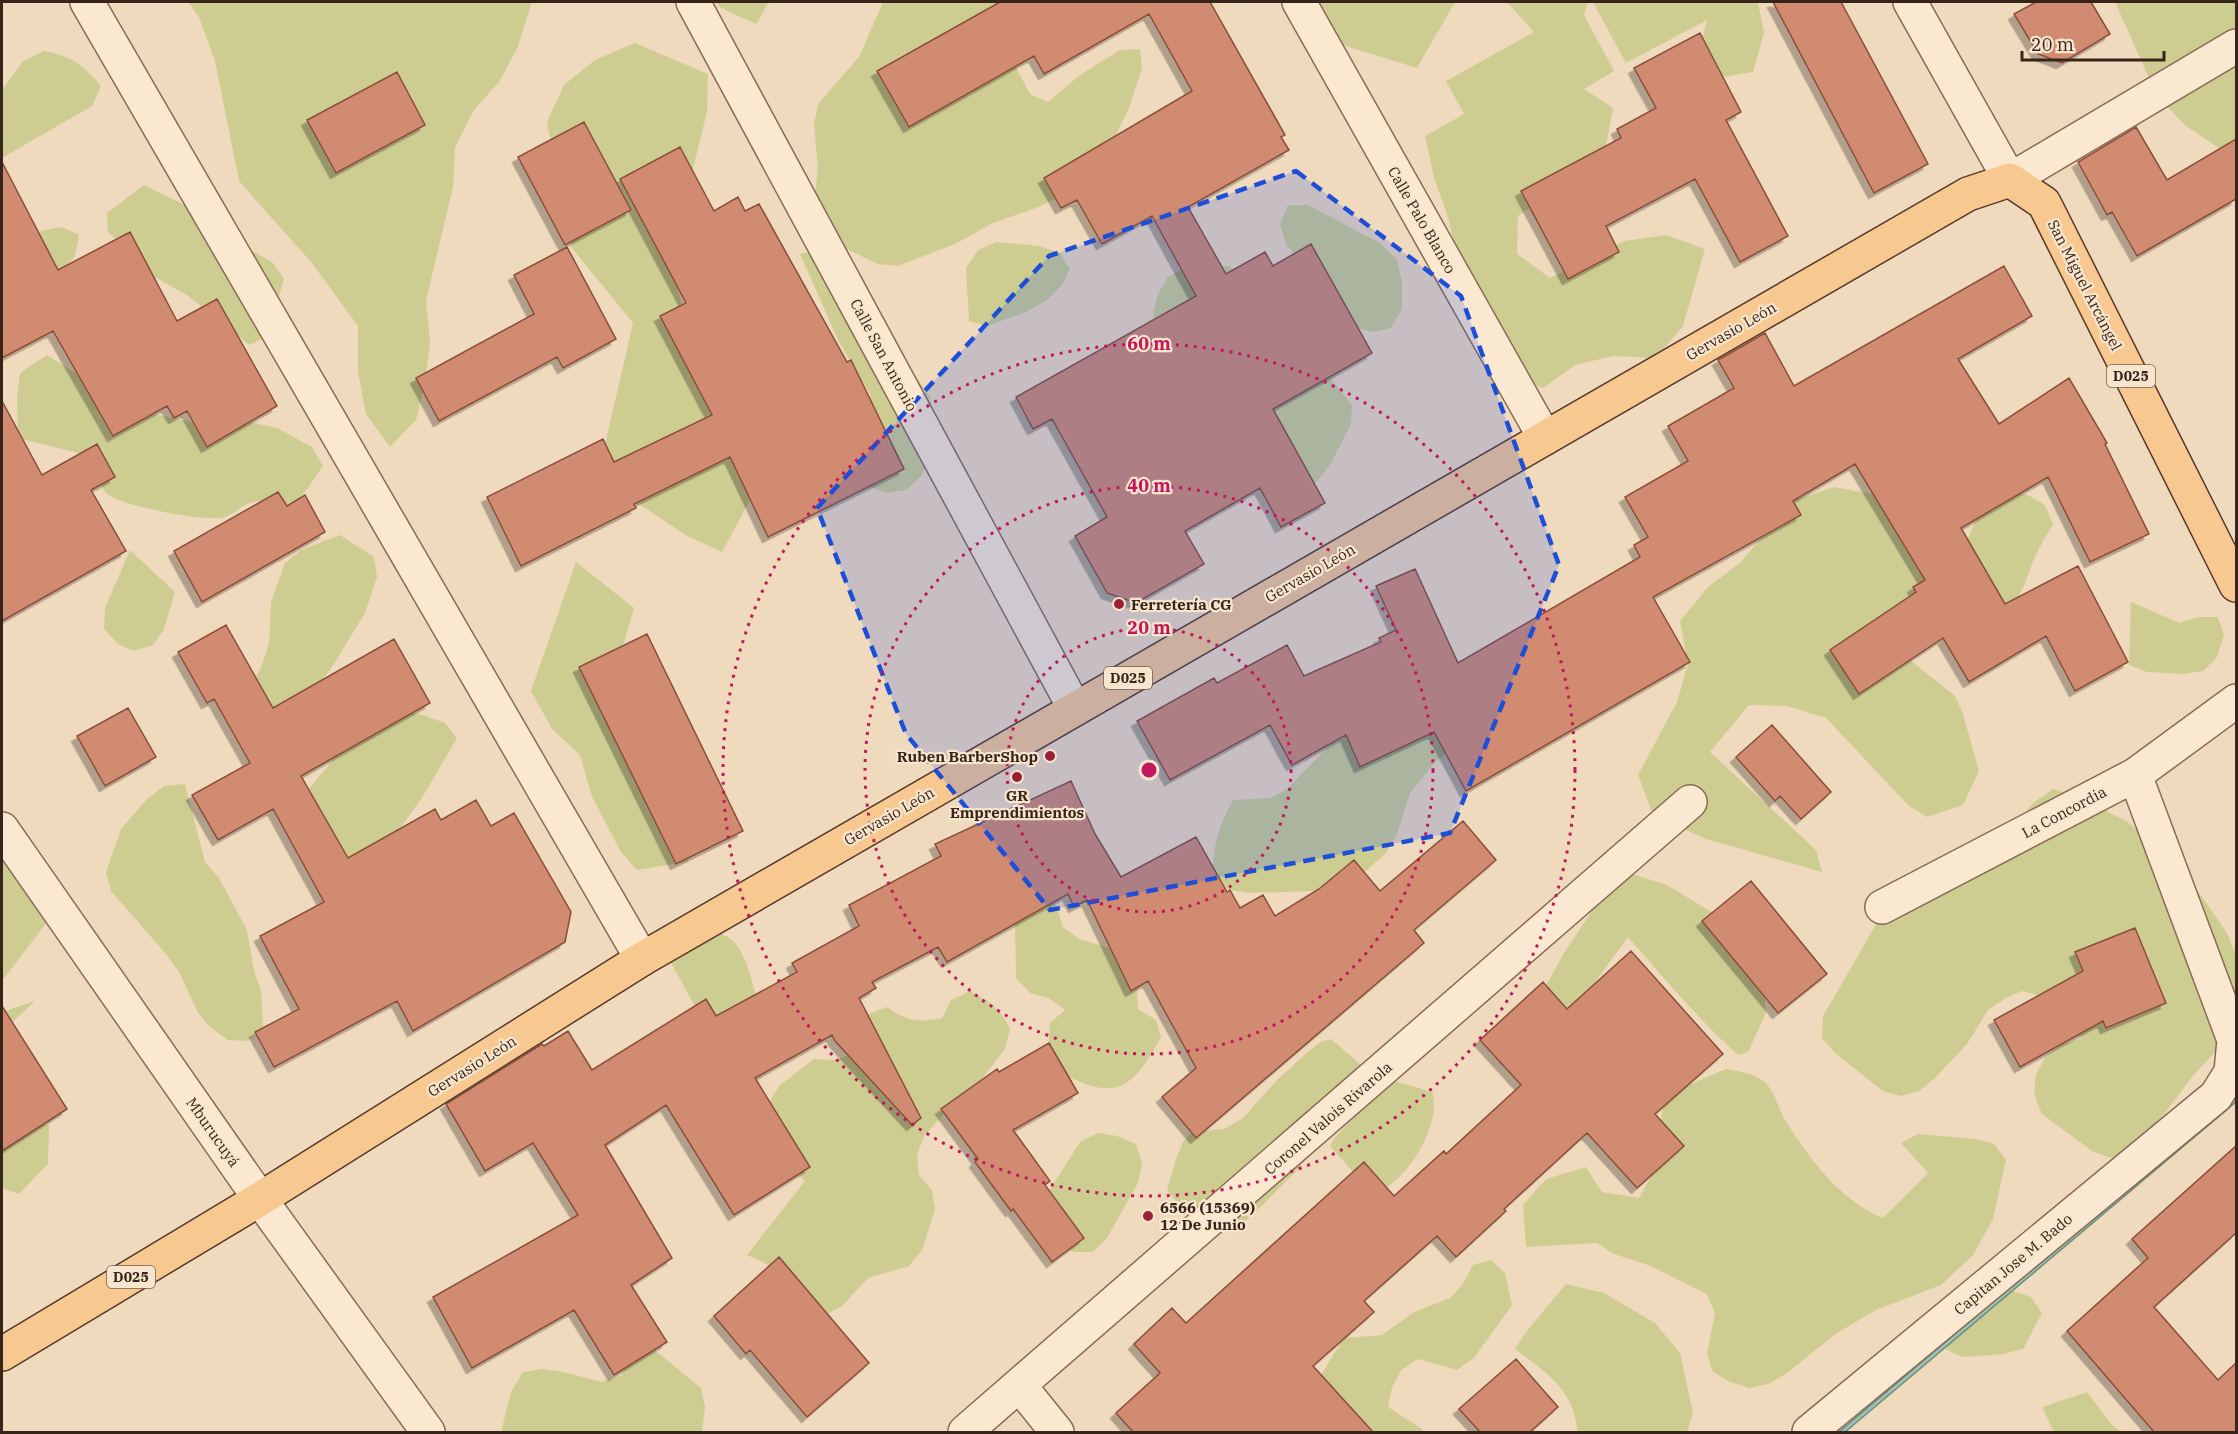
<svg xmlns="http://www.w3.org/2000/svg" width="2238" height="1434" font-family="'IBM Plex Serif',serif">
	<style>
		.green { fill: #cecd91 }
		.water { fill: #a1c1b3; stroke: #688f80; stroke-width: 1.5 }
		.building { fill: #d18b70; stroke: #894e3a; stroke-width: 1.5; filter: url(#shadow) }
		.lines { fill: none; stroke-linecap: round; stroke-linejoin: round }
		.minor-casing { stroke: #896a55; stroke-width: 36 }
		.primary-casing { stroke: #56382a; stroke-width: 36 }
		.minor { stroke: #fbe8d0; stroke-width: 33 }
		.primary { stroke: #f7c991; stroke-width: 33 }
		.marked { fill: #1d4ed8; fill-opacity: 0.2; stroke: #1d4ed8; stroke-width: 4.5; stroke-dasharray: 12 8; stroke-linejoin: round }
		.ring { fill: none; stroke: #c2185b; stroke-width: 3; stroke-dasharray: 3 6 }
		.poi-dot { fill: #9b2234; stroke: #f7e5cd; stroke-width: 2 }
		.labels { text-anchor: middle; dominant-baseline: central; stroke-width: 4.5; stroke-linejoin: round; paint-order: stroke }
		.shield { fill: #f7e5cd; stroke: #715f50; stroke-width: 1.5 }
		.shield-label { font-size: 14px; font-weight: bold; fill: #37251b }
		.street-label { font-size: 15px; fill: #37251b; stroke: #f7e5cd }
		.poi-label { font-size: 15px; font-weight: bold; fill: #37251b; stroke: #f7e5cd; text-anchor: start }
		.centre { fill: #c2185b; stroke: #f7e5cd; stroke-width: 3 }
		.ring-label { font-size: 18px; text-anchor: middle; font-weight: bold; fill: #c2185b; stroke: #f7e5cd; stroke-width: 4.5; stroke-linejoin: round; paint-order: stroke }
	</style>
	<defs>
		<filter id="shadow"><feDropShadow dx="-5.5" dy="5.5" stdDeviation="0" flood-color="#0004"/></filter>
	</defs>
	<rect width="100%" height="100%" fill="#f0dabd"/>
	<path class="green" d="M188 2H532L517 49 499 82 473 111 455 148 453 187 426 301 430 342 425 383 416 420 390 447 366 414 358 372V326L311 262 239 181 215 61 199 17Z
		M716 2H769L756 24 721 8Z
		M883 2H1035L1012 60 1030 94 1048 102 1080 75 1120 50 1140 49 1142 68 1129 108 1102 164 1073 191 1036 208 993 223 957 243 898 266 877 264 811 231 818 168 814 125 818 104 859 57Z
		M1306 2H1455L1417 68 1339 44Z
		M1507 2H1588L1584 15 1614 71 1584 89 1613 108 1606 146 1578 172 1518 216 1517 254 1550 278 1624 241 1666 235 1705 249 1683 326 1656 358 1613 356 1575 365 1543 388 1505 374 1467 304 1448 217 1434 178 1425 136 1464 114 1446 81 1534 32Z
		M1593 2H1758L1764 33 1753 72 1717 78 1702 40 1707 20 1626 63Z
		M2115 2H2236V159L2186 126 2157 96Z
		M635 43 708 74 707 112 670 261 681 302 781 443 722 552 687 536 615 488 604 449 633 323 571 247 547 122 564 85 595 60Z
		M44 51C72 56 82 64 101 86L92 106 2 158V90L23 61Z
		M144 185 181 203 215 229 273 263 284 279 266 337 249 345 187 295 153 276 108 232 107 213Z
		M1288 205H1308L1381 244 1397 260 1402 282V309L1391 328 1373 332 1351 327 1328 293 1286 244 1280 224Z
		M62 227 79 235 75 256 35 304 2 332V260L41 231Z
		M996 242 1039 246 1059 252 1070 269 1062 285 1047 300 1026 312 987 326 969 321 966 268 978 250Z
		M819 250 889 352 918 379 930 397 937 437 931 457 921 476 906 490 888 493 848 480 829 397 871 396 839 342 800 254Z
		M1228 266 1245 275 1352 405 1351 424 1330 465 1299 503 1157 334 1153 314 1158 294 1168 277 1186 267Z
		M47 355 136 410 195 423 235 419 277 428 312 447 323 466C317 474 306 493 298 499 284 509 272 500 258 501 242 503 237 513 225 517 208 523 123 506 109 495 97 485 95 473 92 458L74 452 18 438 17 396 20 373Z
		M1834 487 1877 495 1912 515 1944 626 1918 656 1889 633 1911 661 1955 696 1963 714 1979 771 1963 805 1927 817 1909 806 1826 718 1787 706 1749 705 1710 752 1816 850 1822 872 1706 839 1653 815 1638 775 1677 702 1688 663 1680 621 1708 587 1741 562 1792 501Z
		M2008 490 2028 495 2045 505 2053 524C2046 536 2038 549 2033 562 2023 587 2024 594 2002 613L1963 550 1988 491Z
		M340 535 374 557 377 577 365 613 332 667 305 703 272 724 246 700 263 662 269 643 271 602 285 563 301 550Z
		M130 550 175 592 164 629 153 645 134 651 118 644 104 629 105 608Z
		M576 562 634 608 623 646 701 822 687 862 637 870 621 852 592 797 580 755 552 729 531 691Z
		M2131 602 2179 623 2198 617H2218L2224 635 2217 657 2203 671 2184 674 2147 672 2129 665Z
		M1409 688 1453 749 1436 761 1410 793 1397 834 1386 853 1355 881 1315 891 1250 893 1230 890 1212 881C1212 852 1218 826 1233 800L1271 798 1287 789 1328 747 1363 726Z
		M403 712 423 715 445 723 457 738 423 796 399 830 369 854 348 856 331 849 308 790 348 742Z
		M185 784 205 862 219 878 247 930 254 971 261 990 263 1028 248 1041 228 1040 211 1028 198 1013 179 972 166 954 111 891 106 872 121 829 147 799 164 786Z
		M2053 789 2074 795 2128 822 2174 864 2200 894 2227 933 2236 955V1004L2221 1045 2192 1077 2144 1141 2130 1154 2111 1158 2092 1151 2042 1114 2034 1094 2036 1074 2046 1056 2063 1044 2082 1038 2048 1015 2041 996 2022 991 2006 998 1988 1010 1967 1044 1935 1078 1919 1091 1901 1096 1883 1091 1835 1053 1822 1038 1823 1016 1881 916 2020 820 2033 803Z
		M977 819 1012 842 1049 885 1063 927 1079 939 1137 956 1147 972 1137 989 1138 1009 1156 1020 1161 1037C1155 1048 1149 1059 1141 1069 1113 1106 1079 1081 1047 1066L1050 1023 1065 1010 1048 998 1030 993 1016 978 1015 918 966 836Z
		M2 856 57 909 2 981Z
		M1629 873 1667 885 1713 913 1762 968 1766 1013 1748 1052 1738 1055C1698 1019 1663 977 1628 937L1595 982 1593 992 1621 1069 1543 991 1564 953 1612 881Z
		M689 928C701 930 716 931 726 936 750 947 758 1008 762 1032L726 1062 670 961Z
		M970 991C991 1002 1000 1008 1010 1029L1005 1049 981 1080 950 1107 924 1136 917 1155 919 1175 932 1190 935 1210 922 1250 909 1266 868 1278 842 1306 824 1316 765 1263 747 1255 805 1181 767 1141 769 1102 780 1085 814 1059 834 1060 853 1054 866 1015 887 1007C907 1021 917 1023 942 1018L951 1000Z
		M35 1001 2 1032V1012Z
		M1331 1039 1361 1065 1346 1092 1325 1113 1300 1167 1250 1218 1240 1223 1218 1227 1189 1218 1167 1190 1176 1159 1184 1140 1193 1132 1224 1129 1243 1118 1276 1081 1310 1050 1321 1042Z
		M1726 1069C1738 1071 1752 1073 1762 1080 1774 1088 1778 1108 1785 1120 1810 1159 1839 1200 1883 1218L1928 1173 1901 1143 1918 1134 1976 1139 1994 1144 2006 1160 1993 1219 1973 1255 1941 1285 1876 1310 1837 1333 1787 1373 1769 1384 1749 1388 1730 1382 1713 1372 1707 1354 1715 1313 1707 1294 1651 1266 1614 1254 1597 1243 1526 1247 1523 1205 1546 1179 1586 1167 1602 1192 1639 1198 1666 1149C1663 1137 1659 1124 1662 1112 1666 1091 1708 1077 1726 1069Z
		M1395 1081 1432 1092C1442 1123 1410 1176 1382 1190L1355 1174 1330 1146C1335 1136 1341 1131 1348 1124 1365 1105 1366 1087 1395 1081Z
		M9 1125H49L48 1164 19 1194 2 1188V1127Z
		M1098 1133 1117 1136 1136 1144 1142 1163 1138 1183 1107 1238 1093 1252H1073L1042 1229 1037 1210 1080 1142Z
		M1491 1260 1505 1273 1512 1305 1474 1358 1457 1370 1418 1359 1401 1370 1392 1388 1388 1407 1422 1429V1432H1349L1347 1428 1312 1408 1322 1373 1344 1338 1382 1335 1414 1312 1450 1298 1463 1284 1473 1265Z
		M1566 1284 1604 1293 1655 1323 1680 1353 1693 1413 1687 1432H1578C1576 1424 1575 1413 1571 1405 1560 1380 1536 1365 1515 1349L1526 1332Z
		M2013 1291 2031 1297 2042 1313 2023 1349 2003 1354 1963 1357 1947 1350 1945 1329 1993 1292Z
		M635 1334 701 1388 705 1407 702 1432H501L511 1392 523 1372 543 1369 563 1372 602 1382 622 1375Z
		M2087 1392 2111 1424 2122 1432H2054L2042 1407Z"/>
	<path class="water" d="M2236 1096V1102L1845 1432H1839Z"/>
	<path class="building" d="M1000 2H1210L1285 135 1281 137 1289 150 1188 207 1226 274 1265 252 1273 266 1311 244 1372 353 1273 409 1325 503 1281 527 1260 488 1185 531 1204 564 1136 603 1107 593 1075 536 1107 517 1052 419 1033 429 1016 397 1196 296 1152 216 1102 244 1077 200 1061 208 1044 178 1192 91 1149 14 1044 74 1034 56 909 127 877 71Z
		M1773 2H1841L1928 164 1874 193Z
		M2036 2H2091L2110 34 2062 63 2038 54 2014 14Z
		M1700 33 1741 112 1726 120 1788 236 1740 262 1695 179 1606 226 1619 252 1568 279 1521 191 1621 138 1617 129 1656 108 1634 68Z
		M397 72 425 125 336 173 307 120Z
		M584 122 631 210 565 245 518 157Z
		M2136 127 2167 180 2236 139V199L2137 256 2112 212 2107 215 2078 162Z
		M680 147 714 211 738 197 745 211 759 204 847 362 851 360 904 469 768 537 730 457 634 504 636 508 521 566 487 497 603 439 614 462 712 415 660 316 686 303 620 179Z
		M2 162 58 270 130 232 177 321 217 299 277 406 207 447 187 411 174 418 167 406 113 436 53 331 2 358Z
		M567 247 616 339 563 368 557 357 439 421 416 378 534 314 514 275Z
		M2004 266 2032 316 1958 359 1999 424 2069 378 2107 443 2105 444 2149 534 2090 562 2048 477 1961 528 2005 604 2078 566 2128 662 2075 691 2046 636 1969 682 1943 638 1859 694 1830 650 1916 592 1913 587 1925 580 1855 464 1793 501 1801 515 1653 597 1690 662 1466 791 1434 732 1360 767 1346 735 1292 765 1270 725 1170 780 1137 721 1214 678 1217 683 1287 645 1304 676 1381 642 1379 638 1396 630 1376 586 1415 569 1458 663 1640 557 1634 545 1648 537 1625 497 1688 461 1668 426 1734 388 1718 360 1765 333 1794 386Z
		M2 401 42 475 97 444 115 477 91 490 126 551 2 621Z
		M278 492 287 506 305 495 325 532 202 602 174 551Z
		M226 625 273 708 394 639 430 703 301 776 348 858 435 809 441 820 476 800 491 826 514 813 571 912 565 942 413 1031 397 1001 274 1067 255 1032 299 1009 260 936 324 902 273 809 218 840 192 795 250 763 214 699 207 703 178 652Z
		M647 634 743 831 676 864 579 667Z
		M128 708 156 757 105 786 77 736Z
		M1772 725 1831 792 1801 819 1780 796 1775 801 1736 757Z
		M1071 781 1095 834 1121 877 1196 837 1227 892 1230 890 1240 908 1263 895 1275 916 1319 889 1354 860 1380 891 1463 821 1496 860 1414 930 1424 943 1196 1138 1162 1097 1196 1068 1148 981 1131 991 1087 900 1074 907 1068 894 947 962 938 947 872 982 876 988 859 998 921 1118 912 1125 835 1041 832 1035 755 1078 810 1167 734 1215 666 1105 605 1145 672 1258 631 1285 667 1342 614 1375 574 1310 472 1368 433 1297 578 1215 533 1143 485 1171 446 1104 542 1044 544 1046 568 1031 592 1070 706 999 716 1016 797 972 792 963 859 926 849 905 941 856 935 844Z
		M1751 881 1827 974 1778 1013 1702 921Z
		M2135 928 2166 1003 2106 1028 2103 1021 2020 1067 1994 1020 2083 971 2075 952Z
		M1631 951 1723 1054 1655 1114 1684 1146 1637 1188 1587 1133 1504 1209 1506 1211 1456 1257 1437 1236 1364 1301 1374 1312 1313 1366 1373 1432H1133L1116 1413 1160 1373 1134 1344 1172 1308 1186 1323 1364 1162 1394 1196 1444 1151 1446 1154 1521 1085 1480 1040 1543 982 1567 1009Z
		M2 1006 67 1109 2 1151Z
		M1049 1043 1078 1093 1013 1130 1050 1181 1045 1185 1084 1238 1052 1262 1013 1209 1011 1211 975 1162 978 1159 941 1109 997 1069 999 1072Z
		M2236 1146V1233L2154 1307 2218 1380 2236 1363V1432H2154L2067 1331 2148 1258 2132 1239Z
		M779 1257 869 1363 807 1417 750 1350 746 1354 714 1316Z
		M1516 1359 1558 1407 1530 1432H1480L1459 1409Z"/>
	<g class="lines">
		<defs>
			<path id="minor" d="M87 2 642 959
				M693 2 1075 709
				M1299 2 1545 438
				M1910 2 2010 180 2236 46
				M2 829 260 1199 428 1432
				M1882 907 2135 775 2236 701
				M1020 1386 1057 1432
				M965 1432 1690 802
				M1809 1432 2216 1096 2231 1072 2234 1040 2135 775"/>
			<path id="primary" d="M2 1354 260 1199 642 959 1968 194 2010 180 2044 203 2236 585"/>
		</defs>
		<use href="#minor" class="minor-casing"/>
		<use href="#primary" class="primary-casing"/>
		<use href="#minor" class="minor"/>
		<use href="#primary" class="primary"/>
	</g>
	<path class="marked" d="M1296 171 1461 296 1559 565 1450 833 1050 910 906 734 817 508 1049 256Z"/>
	<g class="ring">
		<circle cx="1149" cy="770" r="142"/>
		<circle cx="1149" cy="770" r="284"/>
		<circle cx="1149" cy="770" r="426"/>
	</g>
	<g class="poi-dot">
		<circle cx="1119" cy="604" r="6"/>
		<circle cx="1050" cy="756" r="6"/>
		<circle cx="1017" cy="777" r="6"/>
		<circle cx="1148" cy="1216" r="6"/>
	</g>
	<g class="labels">
		<g class="shield">
			<rect x="2107" y="365" width="48" height="22" rx="4.5"/>
			<rect x="1104" y="667" width="48" height="22" rx="4.5"/>
			<rect x="107" y="1266" width="48" height="22" rx="4.5"/>
		</g>
		<g class="shield-label">
			<text x="2131" y="376">D025</text>
			<text x="1128" y="678">D025</text>
			<text x="131" y="1277">D025</text>
		</g>
		<g class="street-label">
			<text transform="translate(1422 220) rotate(60)">Calle Palo Blanco</text>
			<text transform="translate(2085 285) rotate(63)">San Miguel Arcángel</text>
			<text transform="translate(1731 331) rotate(-30)">Gervasio León</text>
			<text transform="translate(884 355) rotate(62)">Calle San Antonio</text>
			<text transform="translate(1310 573) rotate(-30)">Gervasio León</text>
			<text transform="translate(2064 812) rotate(-28)">La Concordia</text>
			<text transform="translate(889 816) rotate(-30)">Gervasio León</text>
			<text transform="translate(472 1066) rotate(-32)">Gervasio León</text>
			<text transform="translate(1328 1118) rotate(-41)">Coronel Valois Rivarola</text>
			<text transform="translate(213 1132) rotate(55)">Mburucuyá</text>
			<text transform="translate(2013 1264) rotate(-40)">Capitan Jose M. Bado</text>
		</g>
		<g class="poi-label">
			<text x="1131" y="604">Ferretería CG</text>
			<text x="1038" y="756" text-anchor="end">Ruben BarberShop</text>
			<text x="1017" y="795" text-anchor="middle">GR<tspan x="1017" dy="17">Emprendimientos</tspan></text>
			<text x="1160" y="1207">6566 (15369)<tspan x="1160" dy="17">12 De Junio</tspan></text>
		</g>
	</g>
	<circle cx="1149" cy="770" r="9" class="centre"/>
	<g class="ring-label">
		<text x="1149" y="350">60 m</text>
		<text x="1149" y="492">40 m</text>
		<text x="1149" y="634">20 m</text>
	</g>
	<rect width="2238" height="1434" fill="none" stroke="#37251b" stroke-width="6"/>
	<path d="M2022 51v9h142v-9" fill="none" stroke="#37251b" stroke-width="3"/>
	<text x="2031" y="51" font-size="18" fill="#37251b" stroke="#f7e5cd" stroke-width="4.5" paint-order="stroke">20 m</text>
</svg>
